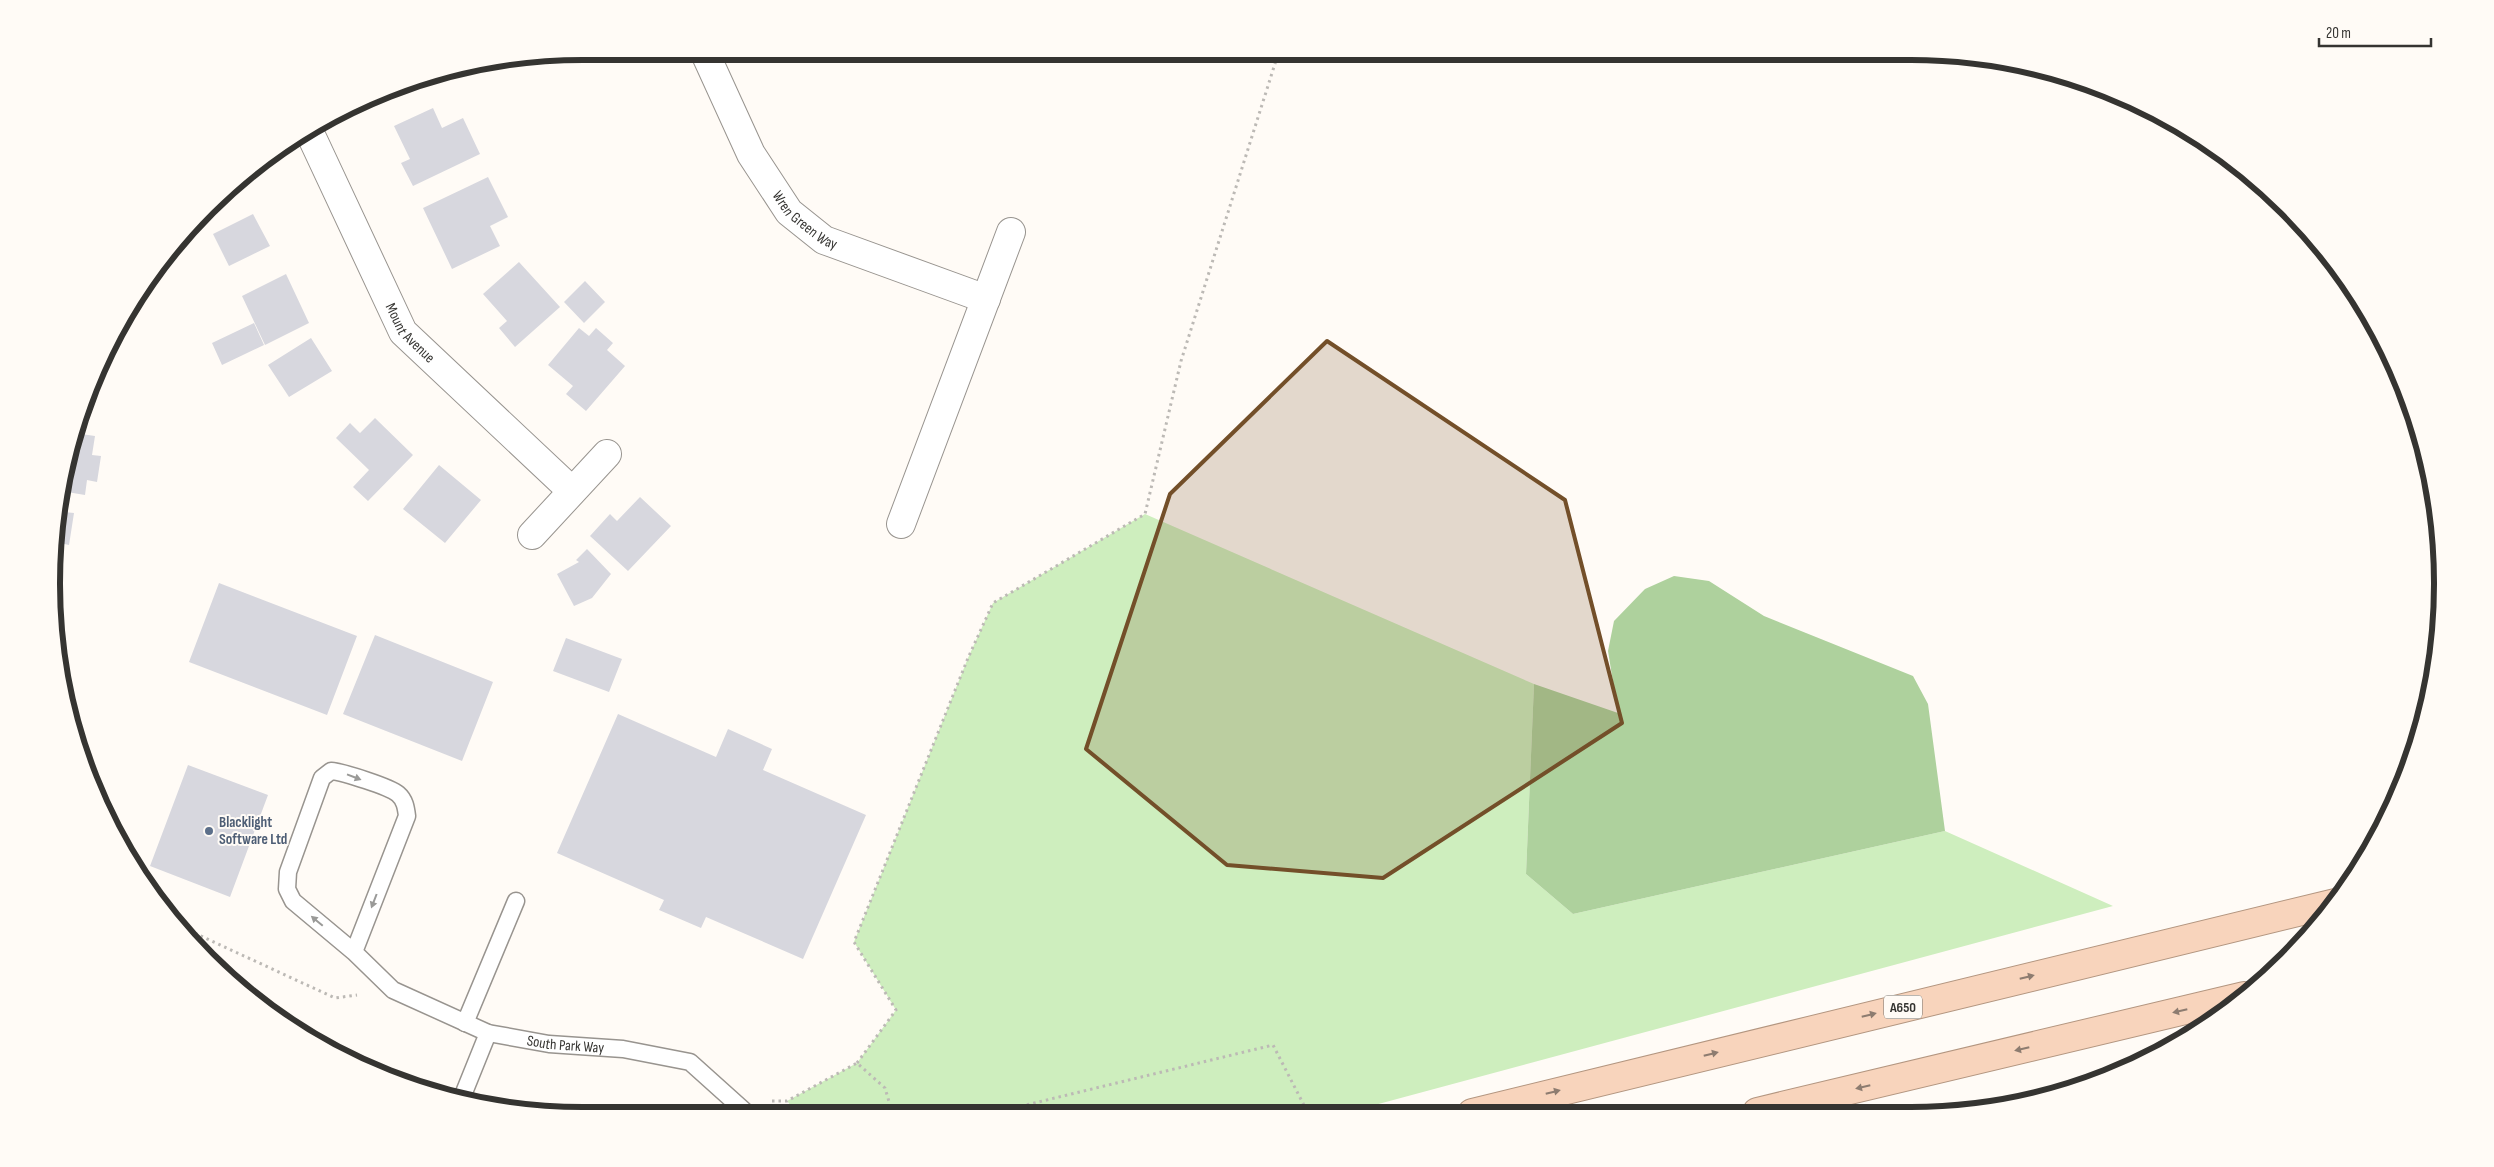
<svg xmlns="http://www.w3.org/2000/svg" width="2494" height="1167" font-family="'Sofia Sans Condensed',sans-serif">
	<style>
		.green { fill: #ceeebe }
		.forest { fill: #aed19d }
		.building { fill: #d7d7de }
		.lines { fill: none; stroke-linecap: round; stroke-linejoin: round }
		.service-casing { stroke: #98948f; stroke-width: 19 }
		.minor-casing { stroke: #98948f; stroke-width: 30 }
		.trunk-casing { stroke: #b39680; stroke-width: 30 }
		.path { stroke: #bcb9b5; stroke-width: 3; stroke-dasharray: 2.5 4; stroke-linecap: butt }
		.service { stroke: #fff; stroke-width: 16 }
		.minor { stroke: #fff; stroke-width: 28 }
		.trunk { stroke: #f8d4bc; stroke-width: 28 }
		.oneway { fill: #9a9a98 }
		.oneway2 { fill: #8d7c70 }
		.marked { fill: #734f29; fill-opacity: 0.2; stroke: #734f29; stroke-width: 4; stroke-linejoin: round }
		.service-dot { fill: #5c6f8a; stroke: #fffbf6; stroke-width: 2 }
		.labels { text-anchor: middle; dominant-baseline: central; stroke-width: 4; stroke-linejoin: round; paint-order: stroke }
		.shield { fill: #fffbf6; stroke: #72706c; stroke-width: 1 }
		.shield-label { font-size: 14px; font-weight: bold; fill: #353431 }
		.street-label { font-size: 15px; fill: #353431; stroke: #fffbf6 }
		.service-label { font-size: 15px; font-weight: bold; fill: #4e5e75; stroke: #fffbf6; text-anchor: start }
		.rim { fill: none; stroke: #353431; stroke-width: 6 }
	</style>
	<rect width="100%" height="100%" fill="#fffbf6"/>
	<path class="green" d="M1145 514 1534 684 1526 874 1573 914 1945 831 2113 906 1345 1113 799 1115 787 1101 857 1063 896 1010 854 942 968 658 993 603Z"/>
	<path class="forest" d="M1674 576 1709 581 1764 616 1913 676 1928 704 1945 831 1573 914 1526 874 1534 684 1618 713 1608 651 1614 621 1645 589Z"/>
	<path class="building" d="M390 90 373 101 371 98 388 90Z
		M433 108 442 128 463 118 480 154 413 186 401 163 410 159 394 126Z
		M488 177 508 217 490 226 500 246 452 269 423 208Z
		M253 214 270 246 229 266 213 234Z
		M519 262 560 307 515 347 499 328 507 321 483 294Z
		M286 274 309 323 265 345 242 296Z
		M585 281 605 302 584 323 564 302Z
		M254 323 264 345 222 365 212 343Z
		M579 328 589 336 596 328 613 343 607 350 625 366 586 411 566 394 573 386 548 365Z
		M311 338 332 371 289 397 268 365Z
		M375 418 413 455 368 501 353 487 369 470 336 438 350 423 360 433Z
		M74 433 95 436 92 455 101 456 97 482 87 480 85 495 67 492 64 512 74 513 69 545 55 542 61 480Z
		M439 465 481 500 445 543 403 509Z
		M640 497 671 526 628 571 590 536 610 514 617 521Z
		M587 549 611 574 592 598 574 606 557 574 579 562 576 560Z
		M52 575H55L53 591 51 583Z
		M219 583 357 636 327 715 189 662Z
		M375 635 493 682 462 761 343 714Z
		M566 638 622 659 609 692 553 671Z
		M618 714 716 757 728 729 772 749 763 770 866 815 803 959 706 917 701 928 659 910 664 900 557 853Z
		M188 765 268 795 230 897 150 866Z"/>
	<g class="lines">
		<defs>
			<g id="service">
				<path id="s1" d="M354 952 407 816C406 808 405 800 398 794 390 787 343 772 331 771L322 778 288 872 287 889 293 901 354 952 393 990 488 1033 549 1044 623 1049 690 1062 749 1115"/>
				<path d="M465 1023 516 901"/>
				<path d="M461 1100 488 1033"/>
			</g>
			<g id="minor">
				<path id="s2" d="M704 51 751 154 789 212 824 240 986 299"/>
				<path id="s3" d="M308 129 403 332 572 491"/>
				<path d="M901 524 1011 232"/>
				<path d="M532 535 607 454"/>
			</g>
			<path id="trunk" d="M1757 1112 2244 996
				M1472 1113 2335 903"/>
		</defs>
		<use href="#service" class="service-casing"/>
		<use href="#minor" class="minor-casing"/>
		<use href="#trunk" class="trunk-casing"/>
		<path class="path" d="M177 925 335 998 357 995
			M857 1063 896 1010 854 942 968 658 993 603 1145 514 1181 361 1279 51
			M772 1101H787L857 1063 885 1088 893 1115
			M989 1114 1273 1045 1308 1113"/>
		<use href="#service" class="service"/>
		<use href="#minor" class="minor"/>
		<use href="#trunk" class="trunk"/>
	</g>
	<defs><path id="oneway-solid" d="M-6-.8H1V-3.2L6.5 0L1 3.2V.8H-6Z" transform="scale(1.25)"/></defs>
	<g class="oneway">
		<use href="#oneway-solid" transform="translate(354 777) rotate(21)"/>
		<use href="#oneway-solid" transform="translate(374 901) rotate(111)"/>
		<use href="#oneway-solid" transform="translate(317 921) rotate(-140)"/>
	</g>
	<g class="oneway2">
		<use href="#oneway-solid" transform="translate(2027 977) rotate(-14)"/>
		<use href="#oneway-solid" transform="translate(2180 1011) rotate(167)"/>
		<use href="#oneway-solid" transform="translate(1869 1015) rotate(-14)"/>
		<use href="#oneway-solid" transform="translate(2022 1049) rotate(167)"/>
		<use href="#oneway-solid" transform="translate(1711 1054) rotate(-14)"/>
		<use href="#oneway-solid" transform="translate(1863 1087) rotate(167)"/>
		<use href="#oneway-solid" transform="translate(1553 1092) rotate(-14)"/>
	</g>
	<path class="marked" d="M1327 341 1565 500 1622 723 1383 878 1227 865 1086 749 1170 494Z"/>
	<circle class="service-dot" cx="209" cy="831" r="5"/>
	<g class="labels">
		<rect class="shield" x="1884" y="995.5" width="38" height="23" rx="4"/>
		<g class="shield-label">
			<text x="1903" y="1007">A650</text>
		</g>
		<g class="street-label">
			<text stroke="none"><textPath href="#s2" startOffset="200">Wren Green Way</textPath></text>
			<text stroke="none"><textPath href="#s3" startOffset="229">Mount Avenue</textPath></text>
			<text stroke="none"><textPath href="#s1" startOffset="700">South Park Way</textPath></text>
		</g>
		<g class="service-label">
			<text x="219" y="822">Blacklight<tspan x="219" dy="17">Software Ltd</tspan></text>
		</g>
	</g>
	<path d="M0 0H2494V1167H0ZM583 60H1911A523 523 0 0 1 2434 583V584A523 523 0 0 1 1911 1107H583A523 523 0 0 1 60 584V583A523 523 0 0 1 583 60Z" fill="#fffbf6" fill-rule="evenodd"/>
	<path class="rim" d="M583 60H1911A523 523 0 0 1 2434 583V584A523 523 0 0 1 1911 1107H583A523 523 0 0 1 60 584V583A523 523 0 0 1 583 60Z"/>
	<path d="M2319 38v8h112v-8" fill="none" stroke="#353431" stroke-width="2.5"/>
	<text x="2326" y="38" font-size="15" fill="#353431" stroke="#fffbf6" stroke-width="4" paint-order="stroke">20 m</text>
</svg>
